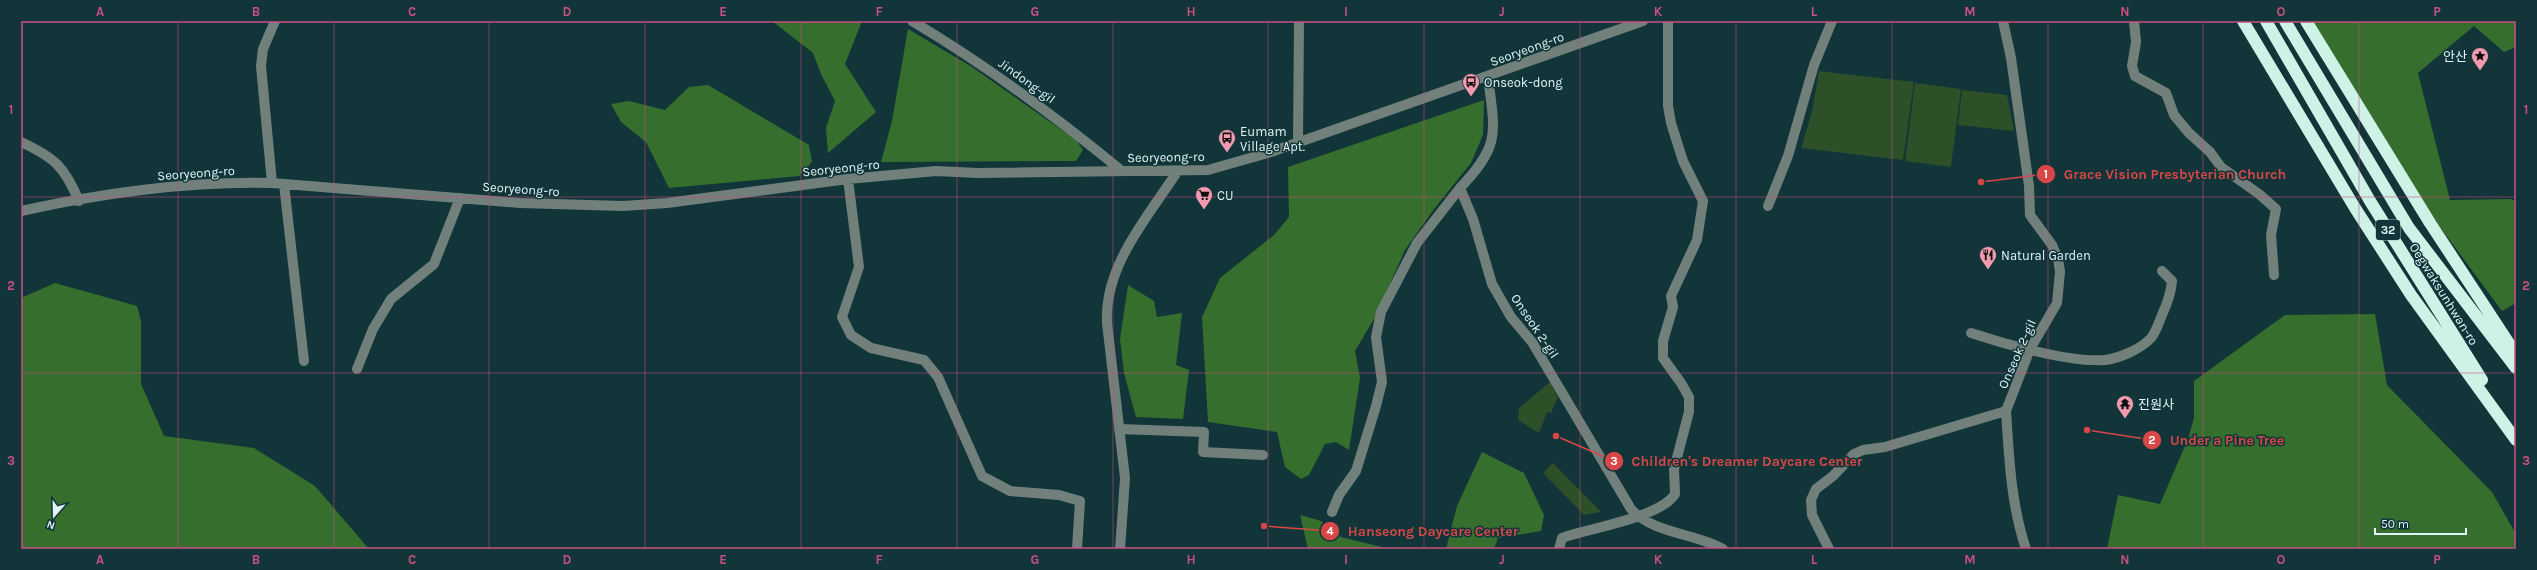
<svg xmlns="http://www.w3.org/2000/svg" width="2537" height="570" font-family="Karla,'Noto Sans KR',sans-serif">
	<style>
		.green { fill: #2d5028 }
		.forest { fill: #366f2d }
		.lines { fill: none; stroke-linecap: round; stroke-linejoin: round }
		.minor { stroke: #72807b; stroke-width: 10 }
		.highway { stroke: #cef2e6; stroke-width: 12 }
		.grid { fill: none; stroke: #ca4f82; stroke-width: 1; stroke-opacity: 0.55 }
		.labels { text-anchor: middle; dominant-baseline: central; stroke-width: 3; stroke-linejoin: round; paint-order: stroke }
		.shield { fill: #113539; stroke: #a3bbbe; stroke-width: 1 }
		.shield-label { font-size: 12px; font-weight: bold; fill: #e1f4f7 }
		.street-label { font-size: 13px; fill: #e1f4f7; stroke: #113539 }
		.poi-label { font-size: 13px; fill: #e1f4f7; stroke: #113539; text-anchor: start }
		.leader { fill: none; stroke: #d84747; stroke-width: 1.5 }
		.callout-dot { fill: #d84747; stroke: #113539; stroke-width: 1.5 }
		.mark-label { font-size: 12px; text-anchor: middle; font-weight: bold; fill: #fff }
		.callout-label { font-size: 14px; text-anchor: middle; font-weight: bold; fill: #d84747; stroke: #113539; stroke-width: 3; stroke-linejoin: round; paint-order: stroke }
		.neatline { fill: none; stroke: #ca4f82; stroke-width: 1.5 }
		.grid-label { font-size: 13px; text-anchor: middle; font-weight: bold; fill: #ca4f82 }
	</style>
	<rect width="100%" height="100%" fill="#113539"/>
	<path class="green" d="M1819 71 1914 82 1903 160 1801 148 1812 112Z
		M1915 83 1961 89 1951 167 1905 161Z
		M1962 90 2007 95 2014 131 1958 125Z
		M1550 382 1558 397 1551 413 1547 412 1539 433 1518 420 1519 408Z
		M1553 463 1601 512 1584 515 1543 473Z"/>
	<path class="forest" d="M772 21H862L845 64 876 112 828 153 826 128 835 101 821 74 813 53Z
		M2312 21H2516V47L2504 52 2474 26 2418 73 2450 200 2511 199 2516 202V303L2502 311 2423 204Z
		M908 29 972 67 1076 140 1083 150 1076 161 881 162 892 121Z
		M708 85 809 145 812 162 799 176 669 188 646 142 621 122 611 104 629 101 665 110 689 87Z
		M1484 100 1483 135 1471 163 1434 209 1405 250 1374 319 1355 351 1360 378 1349 450 1336 442 1325 444 1309 475 1301 479 1285 467 1277 432 1208 422 1202 317 1220 278 1274 235 1289 217 1288 167Z
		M55 283 137 306 141 321V384L164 436 254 448 315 486 369 549H21V298Z
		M1128 285 1154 301 1157 317 1182 313 1176 365 1189 370 1183 419 1136 417 1124 373 1120 339Z
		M2375 314 2387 385 2492 492 2516 534V549H2107L2118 495 2160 504 2188 439 2194 418V381L2285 315Z
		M1482 452 1524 473 1544 515 1541 531 1498 538 1494 549H1446L1457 506Z
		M1300 515 1321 521 1341 537 1390 549H1308Z"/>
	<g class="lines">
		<path class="minor" d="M912 21C986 65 1055 116 1122 171
			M2134 21 2136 42 2132 66 2135 76 2166 93 2174 115 2189 133 2210 152 2221 167 2259 194 2276 209 2271 235 2274 275
			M1488 77C1495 133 1501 145 1460 188L1473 219 1492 284 1511 317 1532 342 1631 509C1653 534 1695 533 1723 549
			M21 142C55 158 64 166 79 201
			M1298 143 1299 21
			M848 179 859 267 842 317 851 335 871 348 924 360 938 377 982 476 1010 491 1059 495 1080 501 1077 549
			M272 183 261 66 263 49 275 21
			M284 184 304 361
			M1768 206 1788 156 1814 65 1832 21
			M21 211C103 193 188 181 272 183L520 203 623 206 667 203 848 179 936 171 978 173 1208 170 1271 152 1643 21
			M1971 333C2004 344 2071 363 2105 360 2120 358 2141 349 2151 338 2156 332 2159 322 2162 315 2167 304 2171 293 2172 281L2162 271
			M357 369 373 329 391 299 434 264 460 198
			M2006 411C2009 457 2011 505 2026 549
			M1119 429 1204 432 1203 452 1263 455
			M1332 512 1339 495 1356 471 1376 406 1382 382 1376 337 1381 312 1417 243 1460 188
			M1120 549 1125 478 1107 323C1104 266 1147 218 1177 172
			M1559 549 1562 538C1589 528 1660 518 1675 494L1674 469 1689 412V397L1681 383 1663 358V341L1673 307 1671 296 1697 240 1703 201 1683 161 1671 123 1668 106V21
			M1829 549 1812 515 1811 500 1816 489 1833 476 1854 454 1863 450 1885 447 2006 411 2030 349 2057 303 2060 272 2058 259 2052 245 2030 215 2029 186 2011 58 2003 21"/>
		<path class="highway" d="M2243 21 2355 208 2411 295 2516 440
			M2266 21 2370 201 2482 380
			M2285 21 2409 228 2516 368
			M2306 21 2430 223 2516 354"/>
	</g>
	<path class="grid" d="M178 21V549M334 21V549M489 21V549M645 21V549M801 21V549M957 21V549M1113 21V549M1268 21V549M1424 21V549M1580 21V549M1736 21V549M1892 21V549M2048 21V549M2203 21V549M2359 21V549M21 197H2516M21 373H2516"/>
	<defs>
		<symbol id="sight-pin" viewBox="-11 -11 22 30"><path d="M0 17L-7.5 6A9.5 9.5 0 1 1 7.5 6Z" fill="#f29aaf" stroke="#113539"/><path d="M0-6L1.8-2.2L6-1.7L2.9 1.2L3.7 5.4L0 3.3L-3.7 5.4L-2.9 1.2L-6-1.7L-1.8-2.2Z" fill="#111"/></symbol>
		<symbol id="bus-pin" viewBox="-11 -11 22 30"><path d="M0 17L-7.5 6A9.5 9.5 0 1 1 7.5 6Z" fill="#f29aaf" stroke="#113539"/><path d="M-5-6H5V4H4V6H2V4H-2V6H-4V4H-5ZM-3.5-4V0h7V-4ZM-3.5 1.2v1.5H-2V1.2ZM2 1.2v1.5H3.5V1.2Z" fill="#111"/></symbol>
		<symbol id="supermarket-pin" viewBox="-11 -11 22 30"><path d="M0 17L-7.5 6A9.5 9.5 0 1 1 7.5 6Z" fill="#f29aaf" stroke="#113539"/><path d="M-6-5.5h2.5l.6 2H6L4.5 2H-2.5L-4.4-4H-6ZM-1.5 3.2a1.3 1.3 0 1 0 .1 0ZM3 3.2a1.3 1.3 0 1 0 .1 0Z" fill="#111"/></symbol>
		<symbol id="restaurant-pin" viewBox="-11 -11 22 30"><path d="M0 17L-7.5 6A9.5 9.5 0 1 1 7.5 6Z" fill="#f29aaf" stroke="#113539"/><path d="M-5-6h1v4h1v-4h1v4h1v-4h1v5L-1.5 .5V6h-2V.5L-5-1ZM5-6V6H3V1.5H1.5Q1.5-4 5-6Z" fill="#111"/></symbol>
		<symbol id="temple-pin" viewBox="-11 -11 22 30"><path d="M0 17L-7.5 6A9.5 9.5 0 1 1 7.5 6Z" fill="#f29aaf" stroke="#113539"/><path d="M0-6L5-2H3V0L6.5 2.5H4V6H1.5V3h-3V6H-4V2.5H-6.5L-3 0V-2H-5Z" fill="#111"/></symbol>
	</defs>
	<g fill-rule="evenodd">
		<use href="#sight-pin" x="2470" y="46" width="20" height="27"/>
		<use href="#bus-pin" x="1461" y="72" width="20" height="27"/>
		<use href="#bus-pin" x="1217" y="128" width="20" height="27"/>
		<use href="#supermarket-pin" x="1194" y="185" width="20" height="27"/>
		<use href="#restaurant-pin" x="1978" y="245" width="20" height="27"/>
		<use href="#temple-pin" x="2115" y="394" width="20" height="27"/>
	</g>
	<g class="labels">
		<rect class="shield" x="2376" y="220" width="24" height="20" rx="3"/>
		<g class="shield-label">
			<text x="2388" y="230">32</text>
		</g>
		<g class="street-label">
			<text transform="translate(1527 49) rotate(-20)">Seoryeong-ro</text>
			<text transform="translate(1027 81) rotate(36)">Jindong-gil</text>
			<text transform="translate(1166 157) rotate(-1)">Seoryeong-ro</text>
			<text transform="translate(841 168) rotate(-6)">Seoryeong-ro</text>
			<text transform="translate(196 173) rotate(-4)">Seoryeong-ro</text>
			<text transform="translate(521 189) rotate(4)">Seoryeong-ro</text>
			<text transform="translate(2444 294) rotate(58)">Oegwaksunhwan-ro</text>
			<text transform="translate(1535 326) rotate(56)">Onseok 2-gil</text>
			<text transform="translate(2017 354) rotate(-66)">Onseok 2-gil</text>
		</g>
		<g class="poi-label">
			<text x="2467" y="56" text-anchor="end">안산</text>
			<text x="1484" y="82">Onseok-dong</text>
			<text x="1240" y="131">Eumam<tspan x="1240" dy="15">Village Apt.</tspan></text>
			<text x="1217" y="195">CU</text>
			<text x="2001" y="255">Natural Garden</text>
			<text x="2138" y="404">진원사</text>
		</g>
	</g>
	<path class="leader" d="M1981 182L2046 174M2087 430L2152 440M1556 436L1614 461M1264 526L1330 531"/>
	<g class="callout-dot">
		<circle cx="1981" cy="182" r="4"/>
		<circle cx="2087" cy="430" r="4"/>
		<circle cx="1556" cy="436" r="4"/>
		<circle cx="1264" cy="526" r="4"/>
		<circle cx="2046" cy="174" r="10"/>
		<circle cx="2152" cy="440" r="10"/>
		<circle cx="1614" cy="461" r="10"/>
		<circle cx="1330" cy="531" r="10"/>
	</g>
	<g class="mark-label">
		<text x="2046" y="178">1</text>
		<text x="2152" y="444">2</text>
		<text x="1614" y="465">3</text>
		<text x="1330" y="535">4</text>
	</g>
	<g class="callout-label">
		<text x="2175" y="179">Grace Vision Presbyterian Church</text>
		<text x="2227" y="445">Under a Pine Tree</text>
		<text x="1747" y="466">Children's Dreamer Daycare Center</text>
		<text x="1433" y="536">Hanseong Daycare Center</text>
	</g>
	<rect width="2537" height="570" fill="none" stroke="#113539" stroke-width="44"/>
	<g transform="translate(54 516) rotate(200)" stroke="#113539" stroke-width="3" paint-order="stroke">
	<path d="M0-3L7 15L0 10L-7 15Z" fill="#e1f4f7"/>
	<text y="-6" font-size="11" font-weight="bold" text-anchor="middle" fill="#e1f4f7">N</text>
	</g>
	<path d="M2375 528v6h91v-6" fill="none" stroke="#e1f4f7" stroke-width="2"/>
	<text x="2381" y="528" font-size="12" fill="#e1f4f7" stroke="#113539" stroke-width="3" paint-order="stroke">50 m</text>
	<rect x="22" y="22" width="2493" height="526" class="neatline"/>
	<g class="grid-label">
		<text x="100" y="16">A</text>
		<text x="256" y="16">B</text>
		<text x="412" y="16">C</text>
		<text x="567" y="16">D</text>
		<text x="723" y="16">E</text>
		<text x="879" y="16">F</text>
		<text x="1035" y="16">G</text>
		<text x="1191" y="16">H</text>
		<text x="1346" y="16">I</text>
		<text x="1502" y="16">J</text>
		<text x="1658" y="16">K</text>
		<text x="1814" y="16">L</text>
		<text x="1970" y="16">M</text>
		<text x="2125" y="16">N</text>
		<text x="2281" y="16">O</text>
		<text x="2437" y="16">P</text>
		<text x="11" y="114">1</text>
		<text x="2526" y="114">1</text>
		<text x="11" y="290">2</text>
		<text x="2526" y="290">2</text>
		<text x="11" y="465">3</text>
		<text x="2526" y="465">3</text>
		<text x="100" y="564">A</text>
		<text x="256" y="564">B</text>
		<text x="412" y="564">C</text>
		<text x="567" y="564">D</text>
		<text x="723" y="564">E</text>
		<text x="879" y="564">F</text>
		<text x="1035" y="564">G</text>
		<text x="1191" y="564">H</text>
		<text x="1346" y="564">I</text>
		<text x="1502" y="564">J</text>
		<text x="1658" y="564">K</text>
		<text x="1814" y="564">L</text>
		<text x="1970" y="564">M</text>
		<text x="2125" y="564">N</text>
		<text x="2281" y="564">O</text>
		<text x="2437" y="564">P</text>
	</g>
</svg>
